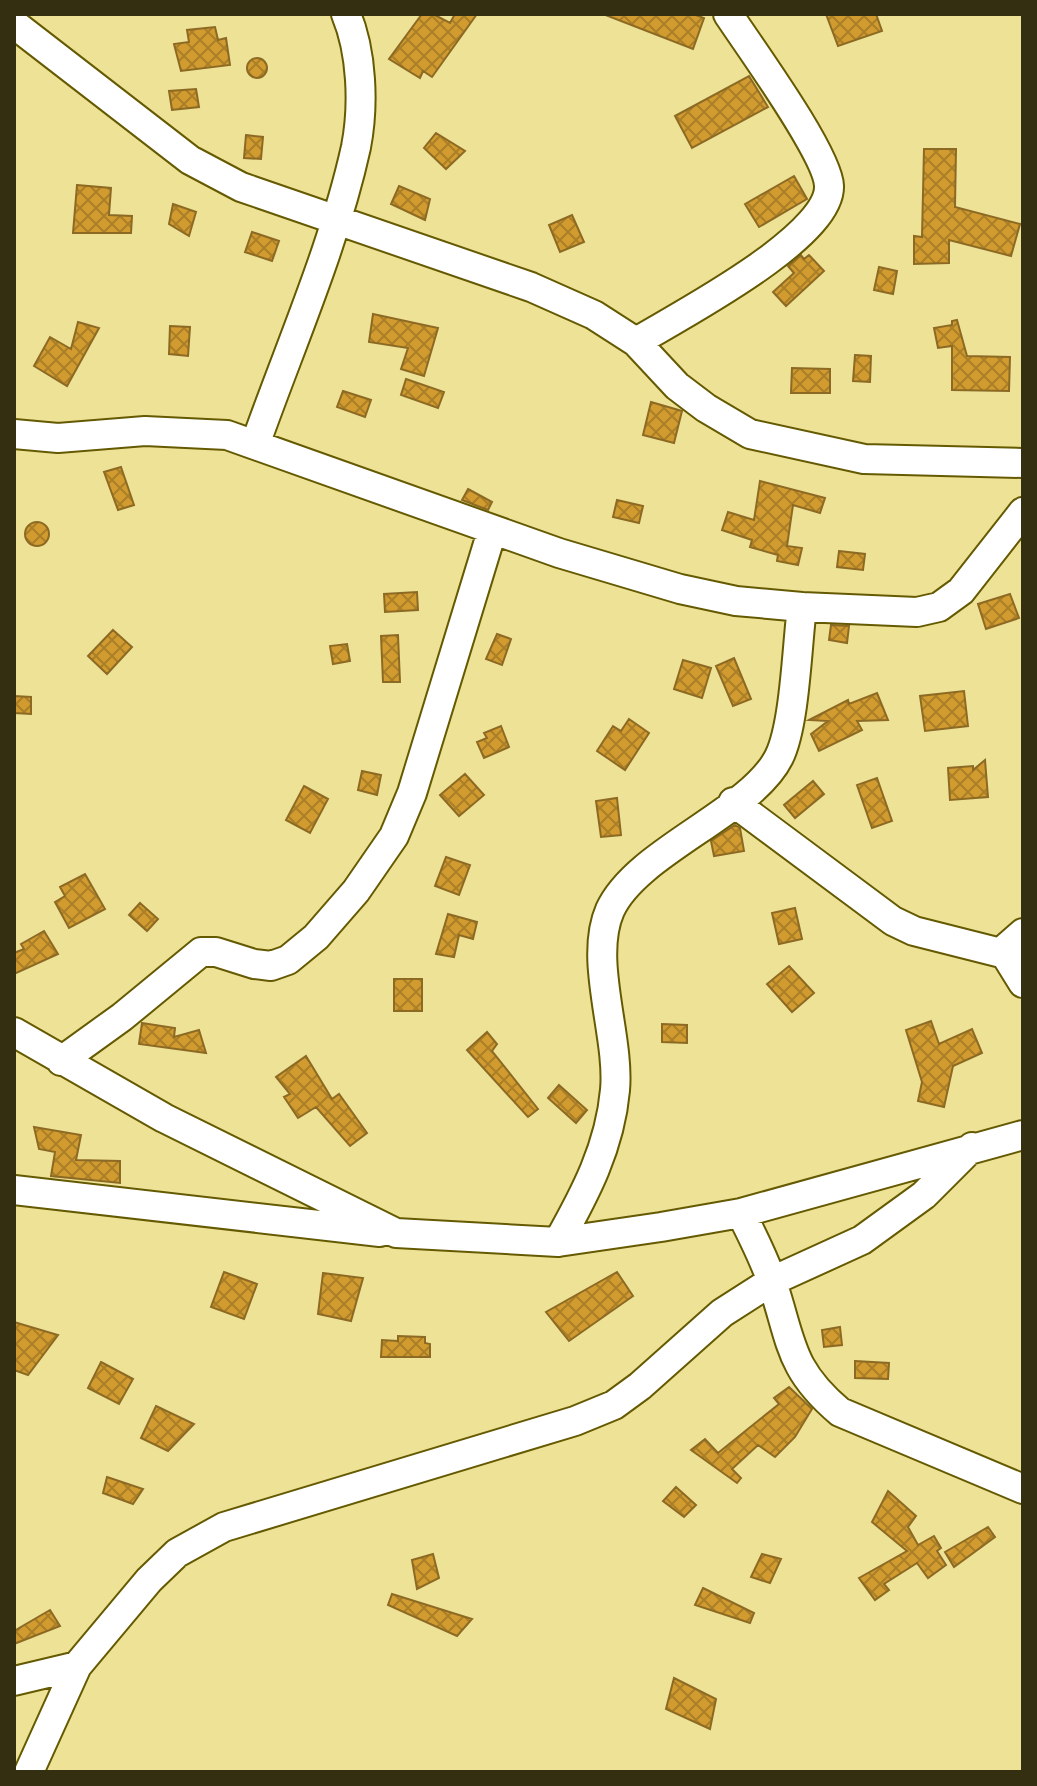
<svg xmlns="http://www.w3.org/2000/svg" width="1037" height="1786" font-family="'Sofia Sans Condensed',sans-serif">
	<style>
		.building { fill: url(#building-cross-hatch); stroke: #8d6a24; stroke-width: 2 }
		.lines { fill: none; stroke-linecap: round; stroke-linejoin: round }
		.minor-casing { stroke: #655a01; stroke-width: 32 }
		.minor { stroke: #fff; stroke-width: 28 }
	</style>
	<defs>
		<pattern id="building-cross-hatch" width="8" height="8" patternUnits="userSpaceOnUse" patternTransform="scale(2)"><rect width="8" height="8" fill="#d19b2f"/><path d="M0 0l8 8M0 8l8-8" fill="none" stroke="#aa7f27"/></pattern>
	</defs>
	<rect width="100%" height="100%" fill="#ede296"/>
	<path class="building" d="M422 14H433L450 23 455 14H477L432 77 423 71 420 78 389 59Z
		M603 14H693L704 18 693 49Z
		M826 14H876L882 31 838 46Z
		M215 27 218 40 226 38 230 65 181 71 174 44 189 42 187 30Z
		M247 68a10 10 0 1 1 20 0a10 10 0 1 1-20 0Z
		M749 76 768 107 692 148 675 116Z
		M196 89 199 107 172 110 169 91Z
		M436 133 465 151 446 169 424 148Z
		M246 135 263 137 261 159 244 158Z
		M924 149H956L955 207 1020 224 1011 256 949 240V263L914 264V236L922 237Z
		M794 176 807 199 759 227 745 204Z
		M77 185 111 188 109 215 132 216 131 233H73Z
		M399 186 430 199 425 220 391 204Z
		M173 204 196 212 189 236 169 224Z
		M572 215 584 242 560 252 549 225Z
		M252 232 279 241 272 261 245 252Z
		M801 255 804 259 809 255 824 271 786 306 773 292 794 273 788 266Z
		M879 267 897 271 893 294 874 290Z
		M373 314 438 328 424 376 401 369 408 348 369 342Z
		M957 320 967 356 1010 357 1009 391 952 390V346L938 348 934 328 952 325V321Z
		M78 322 99 328 67 386 34 366 50 337 71 349Z
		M170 326 190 327 188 356 169 354Z
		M855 355 871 356 870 382 853 381Z
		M792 368 830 369V393H791Z
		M406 379 444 392 438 408 401 395Z
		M343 391 371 400 365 417 337 407Z
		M651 402 682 411 674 443 643 435Z
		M121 467 134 505 118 510 104 472Z
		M760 481 825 498 820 513 793 505 787 546 802 548 798 565 777 561 778 555 750 547 752 540 722 530 728 512 754 520Z
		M468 489 492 502 488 510 462 500Z
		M617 500 643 506 639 523 613 517Z
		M25 534a12 12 0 1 1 24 0a12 12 0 1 1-24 0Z
		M839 551 865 554 863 570 837 567Z
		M417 592 418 610 385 612 384 594Z
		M1010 594 1019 618 986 629 978 604Z
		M831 625 849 626 847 643 829 640Z
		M113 630 132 647 107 674 88 656Z
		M497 634 511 639 502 665 486 659Z
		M398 635 400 682H383L381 636Z
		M347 644 350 661 333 664 330 646Z
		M734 658 751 699 733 706 716 666Z
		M683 660 711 668 702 698 674 689Z
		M964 691 968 726 925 731 920 696Z
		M877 693 888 720 857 721 862 730 819 751 811 734 828 721 809 720 848 700 849 704Z
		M14 696 31 697V714L14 713Z
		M629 719 649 733 625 770 597 751 613 726 621 731Z
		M501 726 509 747 484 758 477 742 487 738 484 733Z
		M985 760 988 797 950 800 948 768 973 766V770Z
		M362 771 381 775 377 795 358 790Z
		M465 774 484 795 459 816 440 795Z
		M877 778 892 821 872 828 857 785Z
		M813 781 824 794 795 818 784 805Z
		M304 786 328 799 310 833 286 820Z
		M617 798 621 835 601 837 596 801Z
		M735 825 740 828 744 851 714 856 711 841Z
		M446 857 470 865 459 895 435 886Z
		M85 874 105 909 69 928 55 902 65 896 60 887Z
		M140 903 158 919 147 931 129 915Z
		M795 908 802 939 779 944 772 913Z
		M448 914 477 922 473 939 459 935 454 957 436 954Z
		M44 931 58 954 14 974V953L24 949 21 944Z
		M789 966 814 993 792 1012 767 984Z
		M394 979H422V1011H394Z
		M931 1021 939 1044 972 1029 982 1053 953 1066 944 1107 918 1101 922 1082 906 1030Z
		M142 1023 175 1028 174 1037 199 1030 206 1053 139 1044Z
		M662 1024 687 1025V1043L662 1042Z
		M487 1032 497 1044 492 1051 538 1109 528 1117 467 1050Z
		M306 1056 332 1099 339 1094 367 1133 350 1146 316 1107 298 1118 284 1097 290 1094 276 1077Z
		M559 1085 587 1110 576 1123 548 1098Z
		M34 1127 81 1135 76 1160 120 1161V1183L51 1176 55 1152 39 1149Z
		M224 1272 257 1284 244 1319 211 1307Z
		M617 1272 633 1296 569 1341 546 1312Z
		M323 1273 363 1278 351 1321 318 1314Z
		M14 1322 58 1335 28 1375 14 1370Z
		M840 1327 842 1345 824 1347 822 1330Z
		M398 1336 425 1337V1343L430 1344V1357H381L382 1340 398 1341Z
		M855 1361 889 1363 888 1379 855 1378Z
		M101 1362 133 1379 119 1404 88 1388Z
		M789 1387 812 1409 795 1437 775 1457 758 1445 732 1469 741 1478 737 1483 691 1450 705 1439 718 1453 779 1404 774 1398Z
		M156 1406 194 1424 168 1451 141 1438Z
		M107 1477 143 1489 133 1504 103 1493Z
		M676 1487 696 1505 684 1517 663 1501Z
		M888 1491 916 1516 908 1527 918 1545 934 1536 941 1548 937 1551 946 1565 928 1578 917 1563 884 1584 889 1590 875 1600 859 1578 907 1551 872 1522Z
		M988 1527 995 1537 954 1567 945 1552Z
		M433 1554 439 1578 417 1589 412 1560Z
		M762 1554 781 1559 770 1583 751 1577Z
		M703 1588 754 1613 750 1623 695 1605Z
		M392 1594 472 1619 457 1636 388 1605Z
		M50 1610 60 1626 14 1644V1631Z
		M674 1678 716 1699 710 1729 666 1709Z"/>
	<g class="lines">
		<defs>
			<path id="minor" d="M14 24 190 160 241 187 531 287 594 315 636 342 677 386 706 408 750 434 864 459 1023 463
				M636 342C679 316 831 237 829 186 828 154 749 46 728 14
				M14 434 58 438 145 431 227 435 559 553 680 589 736 601 802 607 917 612 939 607 961 591 1023 512
				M256 442C290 346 334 247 356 147 364 106 362 52 346 14
				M733 802 893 921 914 931 1005 954
				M1005 954 1023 983
				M1005 954 1007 947 1023 933
				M14 1032 164 1118 396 1233 558 1242 661 1227 741 1213 1023 1135
				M61 1061 122 1017 201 952H216L254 964 271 966 288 960 316 937 356 891 394 836 412 793 492 531
				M14 1190 380 1232
				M741 1213C752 1235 764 1258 772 1282 792 1341 788 1368 840 1412L1023 1489
				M558 1242C585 1194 610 1147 615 1090 620 1036 588 960 610 910 637 851 751 813 779 757 795 725 797 645 802 607
				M14 1681 77 1666 149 1580 177 1553 224 1527 575 1421 614 1405 640 1386 722 1313 772 1281 862 1240 924 1195 972 1147
				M29 1772 77 1666"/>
		</defs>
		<use href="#minor" class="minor-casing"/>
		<use href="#minor" class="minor"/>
	</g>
	<rect width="1037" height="1786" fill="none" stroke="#342f10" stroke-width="32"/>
</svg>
